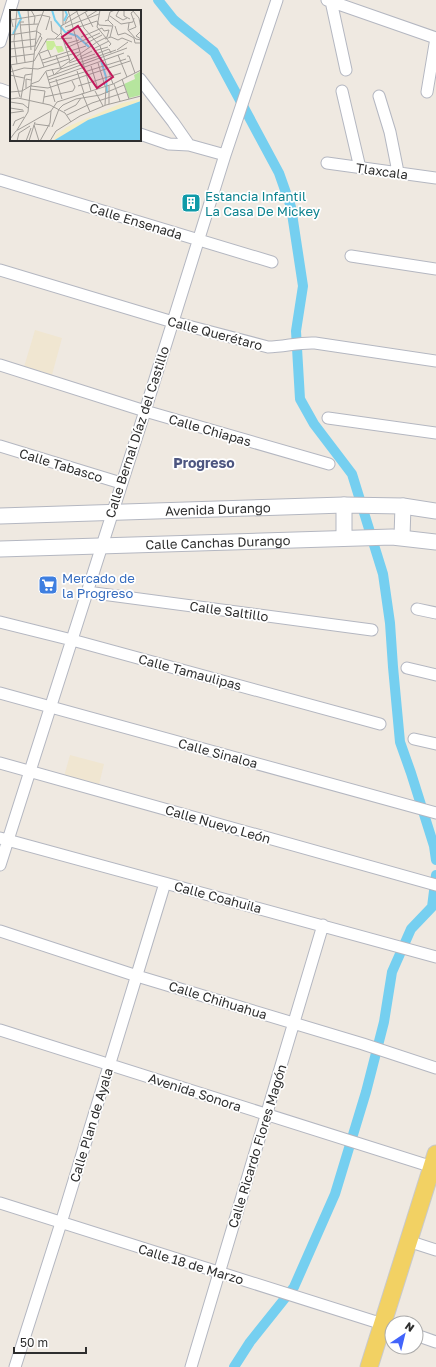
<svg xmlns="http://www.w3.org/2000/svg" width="436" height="1367" font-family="'Golos Text',sans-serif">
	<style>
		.education { fill: #f0e6d1 }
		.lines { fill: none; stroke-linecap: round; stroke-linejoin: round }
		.canal { stroke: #75cff0; stroke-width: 10 }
		.street-casing { stroke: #b4b7c1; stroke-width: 13 }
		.secondary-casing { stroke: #b4b7c1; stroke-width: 17 }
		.primary-casing { stroke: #c9c9c9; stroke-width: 19 }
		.street { stroke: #fff; stroke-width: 11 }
		.secondary { stroke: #fff; stroke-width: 15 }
		.primary { stroke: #f2d163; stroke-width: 17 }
		.labels { text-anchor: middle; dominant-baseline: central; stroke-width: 3.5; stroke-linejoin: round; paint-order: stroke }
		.street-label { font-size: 13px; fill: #2e2e2e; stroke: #fff }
		.culture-label { font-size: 13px; fill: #0d838f; stroke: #fff; text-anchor: start }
		.shop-label { font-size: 13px; fill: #366cbe; stroke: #fff; text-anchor: start }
		.neighbourhood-label { font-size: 14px; font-weight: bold; fill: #4d5680; stroke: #fff }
		.inset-river { fill: none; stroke: #75cff0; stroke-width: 2 }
		.inset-road { fill: none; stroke: #a29e99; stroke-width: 1 }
		.view { fill: #c2185b; fill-opacity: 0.15; stroke: #c2185b; stroke-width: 2 }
		.inset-edge { fill: none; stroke: #2e2e2e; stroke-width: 2 }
	</style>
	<rect width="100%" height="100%" fill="#efe9e1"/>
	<path class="education" d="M35 330 62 338 52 375 24 367Z
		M70 755 104 764 98 789 63 780Z"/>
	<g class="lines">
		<path class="canal" d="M158 0 174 20 214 52 279 173 291 207 303 286 296 331 300 399 314 424 352 474 383 574 390 623 393 667 400 742 411 773 434 846 436 860
			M234 1367 250 1342 294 1287 335 1194 366 1092 384 1022 392 972 411 929 432 907 436 875"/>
		<defs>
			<path id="street" d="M327 0 436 38 427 92
				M331 1 346 70
				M0 42 13 0
				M140 79 173 122 189 145
				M0 89 11 93
				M342 91 360 168
				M379 96 390 132 398 172
				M140 134 169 144 189 145 225 155
				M327 163 436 178
				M0 180 272 262
				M351 256 436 269
				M0 270 173 322 268 347C284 347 299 342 315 343L436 361
				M0 365 145 411 329 464
				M328 418 436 433
				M0 446 121 483
				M87 592 372 630
				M417 609 436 613
				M0 622 72 640 380 724
				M407 668 436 675
				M0 693 436 813
				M414 739 436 744
				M0 763 436 885
				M0 838 436 957
				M0 865 145 411 225 155 277 0
				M0 931 137 976 363 1044 436 1068
				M0 1030C146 1075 291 1122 436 1168
				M0 1203 392 1327
				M408 1241 436 1250
				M416 1335 436 1342
				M15 1367 61 1223 165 883
				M191 1367 323 925"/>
			<g id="secondary">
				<path id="s1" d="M0 516 344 505 403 506 436 511"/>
				<path d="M402 537 403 506"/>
				<path d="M344 538V505"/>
				<path id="s2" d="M0 549 392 537 436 542"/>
			</g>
			<path id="primary" d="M369 1367 436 1154"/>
		</defs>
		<use href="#street" class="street-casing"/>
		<use href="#secondary" class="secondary-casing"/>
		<use href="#primary" class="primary-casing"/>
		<use href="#street" class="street"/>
		<use href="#secondary" class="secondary"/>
		<use href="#primary" class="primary"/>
	</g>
	<defs>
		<symbol id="building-square" viewBox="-11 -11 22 22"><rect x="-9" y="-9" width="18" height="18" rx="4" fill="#0f9aa8" stroke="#fff"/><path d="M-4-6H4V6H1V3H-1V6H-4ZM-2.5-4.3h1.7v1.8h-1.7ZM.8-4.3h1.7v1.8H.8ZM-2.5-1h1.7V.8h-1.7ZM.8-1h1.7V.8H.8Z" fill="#fff"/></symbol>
		<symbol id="supermarket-square" viewBox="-11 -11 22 22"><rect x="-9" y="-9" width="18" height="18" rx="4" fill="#3f7fe0" stroke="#fff"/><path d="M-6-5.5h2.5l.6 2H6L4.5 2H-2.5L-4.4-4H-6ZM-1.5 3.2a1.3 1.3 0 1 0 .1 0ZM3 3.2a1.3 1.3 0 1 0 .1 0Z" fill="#fff"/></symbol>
	</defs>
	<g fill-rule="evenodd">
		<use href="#building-square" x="180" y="192" width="22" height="22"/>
		<use href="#supermarket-square" x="37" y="574" width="22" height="22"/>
	</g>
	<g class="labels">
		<g class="street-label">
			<text transform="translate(382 171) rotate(8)">Tlaxcala</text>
			<text transform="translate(136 221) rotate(17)">Calle Ensenada</text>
			<text transform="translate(215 333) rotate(15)">Calle Querétaro</text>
			<text transform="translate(210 430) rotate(16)">Calle Chiapas</text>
			<text transform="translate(137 432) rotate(-72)">Calle Bernal Díaz del Castillo</text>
			<text transform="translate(61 465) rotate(17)">Calle Tabasco</text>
			<text stroke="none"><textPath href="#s1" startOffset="218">Avenida Durango</textPath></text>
			<text stroke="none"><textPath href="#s2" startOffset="218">Calle Canchas Durango</textPath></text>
			<text transform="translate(229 611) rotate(8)">Calle Saltillo</text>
			<text transform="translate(190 672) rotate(15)">Calle Tamaulipas</text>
			<text transform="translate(218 753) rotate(15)">Calle Sinaloa</text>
			<text transform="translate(218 824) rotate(16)">Calle Nuevo León</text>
			<text transform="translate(218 897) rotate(15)">Calle Coahuila</text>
			<text transform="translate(218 1000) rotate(17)">Calle Chihuahua</text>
			<text transform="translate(195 1092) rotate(18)">Avenida Sonora</text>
			<text transform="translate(91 1125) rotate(-73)">Calle Plan de Ayala</text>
			<text transform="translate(257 1146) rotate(-73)">Calle Ricardo Flores Magón</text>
			<text transform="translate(191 1264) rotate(17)">Calle 18 de Marzo</text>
		</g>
		<g class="culture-label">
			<text x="205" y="196">Estancia Infantil<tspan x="205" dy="15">La Casa De Mickey</tspan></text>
		</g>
		<g class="shop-label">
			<text x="62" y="578">Mercado de<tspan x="62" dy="15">la Progreso</tspan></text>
		</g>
		<g class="neighbourhood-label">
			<text x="204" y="462">Progreso</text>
		</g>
	</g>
	<g transform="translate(10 10)">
		<rect width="131" height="131" fill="#efe9e1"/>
		<path d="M131 61V85L119 88 114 74 125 69 124 65Z" fill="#b6e59e"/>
		<path d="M131 89V91L78 110 43 131 46 125 57 117 112 93Z" fill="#f3ecc5"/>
		<path d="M36 31H44L46 36H52L54 41 48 43 45 36 42 40H37Z" fill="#c9ec9a"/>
		<path d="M131 91V131H43L78 110Z" fill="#75cff0"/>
		<path class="inset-river" d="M42 0 45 10 55 22 67 26 79 37M54 11 57 5 55 0M3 24 11 9 8 0M90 47 96 67 97 83"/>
		<path class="inset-road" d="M7 0 4 31 7 54M18 0 21 40M21 0 25 7 24 14M58 0 81 81M66 0 74 18M90 0 87 17 101 34 99 36M109 0 106 6 113 10 117 8M114 0V6L120 9M123 1 129 8 131 19M75 2 83 17M0 5 3 17M100 6 111 14 123 12 124 8M77 7 88 0M0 10 31 5 40 7 36 20M98 10 103 15 100 27M41 11 42 21 48 25M95 11 98 10 100 2 105 0M14 12H10L11 22 15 52M55 13 58 7 69 0M119 13 118 20 126 29 131 30M10 15 28 14M53 15V0M105 16 108 25 115 23 124 28 125 33H131M55 17 89 4M74 18 90 36 103 74M119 20 126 17 121 3 125 0M57 21 87 11 89 15 102 16M51 23 60 51M0 25 26 21 31 24 25 36 0 39M71 27 92 18 94 21 99 20 97 27 87 32M46 29 62 28M95 29 101 27 108 30 112 28 122 32M131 29 126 26 131 21M0 32 26 29M55 34 69 30M75 34 92 25M56 38 90 23M83 39 99 31M107 40 118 32M25 41 32 28 30 26M84 41 98 37M29 43 34 57M30 43 38 40 41 47M86 44 99 39 101 43M46 45 51 59 106 40M108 45 117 67M117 46H119L125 63M0 47 24 44M70 47 82 41M32 50 76 36M33 53 69 42M59 53 85 44M88 53 95 76M0 55 24 51 37 29H45L51 23V16L79 0M1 55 10 87M81 56 88 79M42 59 44 65 52 58M67 61 74 83M0 62 14 58 28 59 59 49M36 62 45 92M0 65 14 68M38 67 117 38M46 69 52 89M112 69 119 89M38 70 114 43M39 73 116 49M21 74 29 71 36 61 50 58 87 32M104 74 110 91M21 76 38 78 120 51M68 76 111 63M99 76V94M16 78V69L21 70M20 79 35 81M85 81 93 96M0 82 12 81 22 75M72 83 80 102M34 87 63 81 65 77 62 71M11 88 15 65 22 64M0 89 8 88 40 95 55 103 61 112M0 92 13 94 18 98M33 93 35 81M95 95 96 77M0 98 13 100M54 101 66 95 71 88M0 103 14 101M57 105 82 93 116 82M25 114 40 116M24 115 29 131M3 116 5 111 14 107M42 117 49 99 53 95 66 89 90 85 114 75M7 120 18 102 27 18 34 0M0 129 6 121 41 101 47 92 103 74 131 60M7 131 9 123 20 116M16 131 21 118M19 131 25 112M30 131 40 113 41 101M40 131 46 121 70 106 96 95 131 86"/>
		<path class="view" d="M68 16 103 67 87 78 52 27Z"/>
		<rect width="131" height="131" class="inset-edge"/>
	</g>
	<g transform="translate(404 1335) rotate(35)"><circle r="19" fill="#ffffff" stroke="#ababab"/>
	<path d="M0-3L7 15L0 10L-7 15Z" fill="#4264fb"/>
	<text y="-6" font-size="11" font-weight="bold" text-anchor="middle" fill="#2e2e2e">N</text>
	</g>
	<path d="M14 1347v6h72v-6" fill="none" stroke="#2e2e2e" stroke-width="2"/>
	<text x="20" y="1347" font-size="12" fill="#2e2e2e" stroke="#ffffff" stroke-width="3" paint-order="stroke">50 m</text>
</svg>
